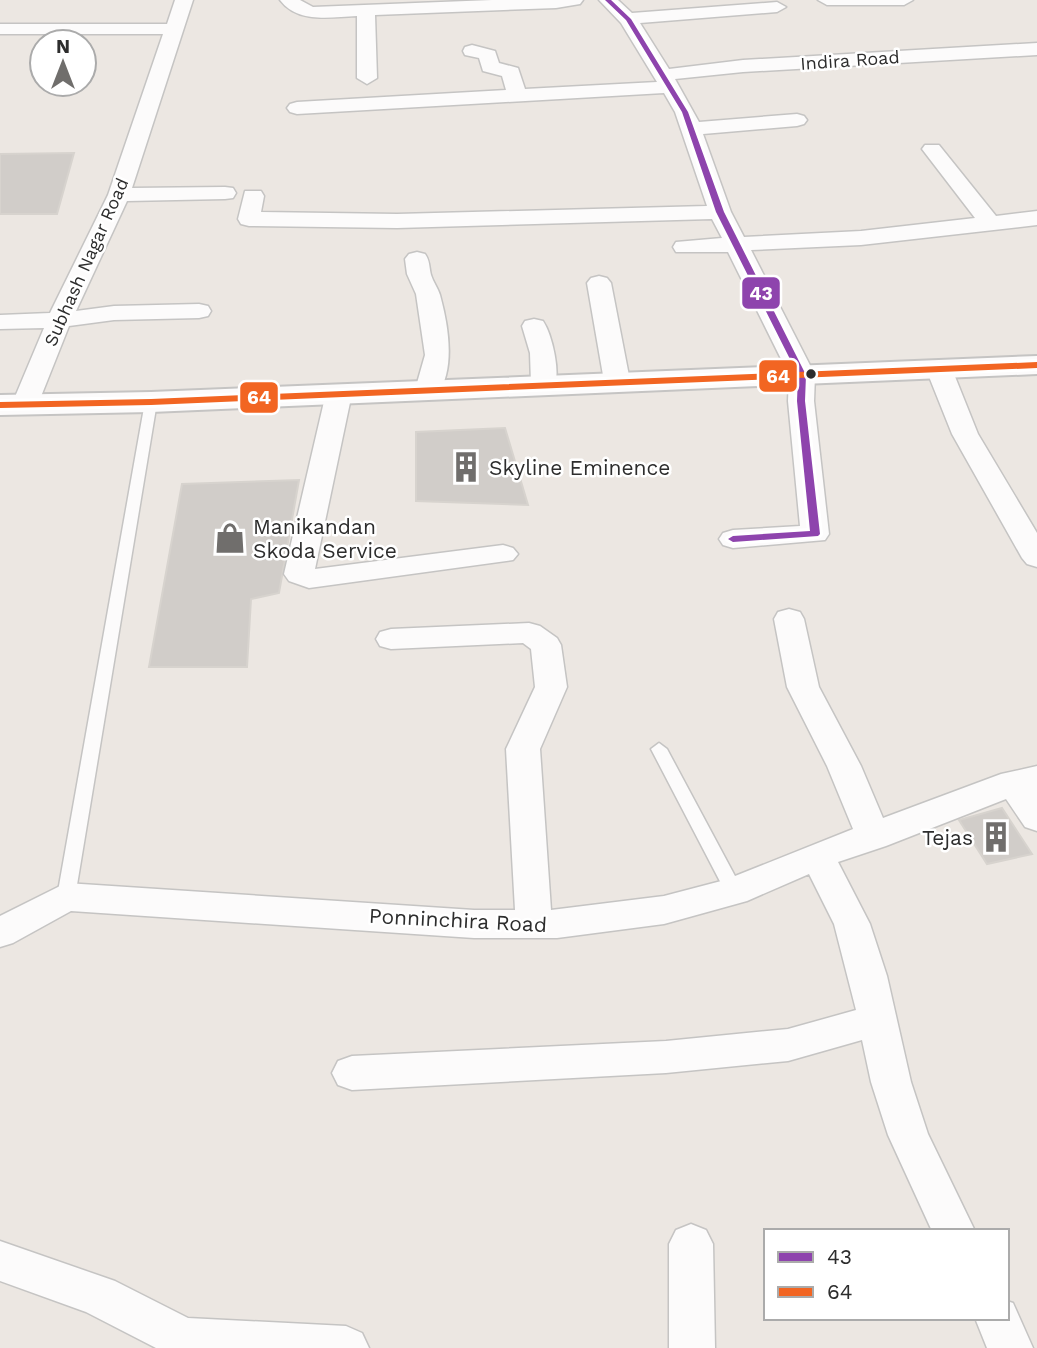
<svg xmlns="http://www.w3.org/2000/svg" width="1037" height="1348" font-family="'Work Sans',sans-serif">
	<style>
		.building { fill: #d1cdc9; stroke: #d7d3ce; stroke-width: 2 }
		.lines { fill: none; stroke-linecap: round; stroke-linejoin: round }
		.service-casing { stroke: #c5c4c3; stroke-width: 3 }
		.minor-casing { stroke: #c5c4c3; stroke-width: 3 }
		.secondary-casing { stroke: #c5c4c3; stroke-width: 4 }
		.service { fill: #fcfbfb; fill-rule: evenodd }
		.minor { fill: #fcfbfb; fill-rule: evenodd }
		.secondary { fill: #fcfbfb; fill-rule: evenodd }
		.bus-1-casing { stroke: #fff; stroke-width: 6 }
		.bus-2-casing { stroke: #fff; stroke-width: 6 }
		.bus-1 { fill: #8e44ad; fill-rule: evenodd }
		.bus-2 { fill: #f26522; fill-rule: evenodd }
		.bus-dot { fill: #2d2d2d; stroke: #fff; stroke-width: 2.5 }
		.labels { text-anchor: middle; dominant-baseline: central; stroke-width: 5; stroke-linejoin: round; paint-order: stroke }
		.far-street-label { font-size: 18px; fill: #2d2d2d; stroke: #fff }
		.poi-label { font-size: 21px; fill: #2d2d2d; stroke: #fff; text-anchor: start }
		.street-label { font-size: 21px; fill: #2d2d2d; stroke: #fff }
		.line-badge { stroke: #fff; stroke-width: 2.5 }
		.badge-label { font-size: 19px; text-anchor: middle; font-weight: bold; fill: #fff }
	</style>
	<rect width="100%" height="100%" fill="#ece7e2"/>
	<path class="building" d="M74 153 57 214H0V154Z
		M505 428 528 505 416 501V432Z
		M299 480 279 593 251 599 247 667H149L182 484Z
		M1002 808 1032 854 987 864 959 820Z"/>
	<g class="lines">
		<defs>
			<path id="service" d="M151 398 157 402 75 897 72 902 66 904 60 902 57 897 145 402Z
				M659 743 667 749 743 891 740 896 734 898 728 896 725 891 651 749Z"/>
			<path id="minor" d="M175 0H193L132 188 225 187 233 188 236 193 233 198 225 199 127 201 76 311 114 306 199 304 208 306 211 311 208 316 199 318 114 320 69 326 38 404 34 410 25 412 16 410 12 404 44 328 0 329V315L50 313 108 195 163 34H0V24H167Z
				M280 0H300L313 7 492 0H583L580 4 556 8 375 15 377 78 367 84 357 78V16C331 17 298 24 280 0Z
				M599 0H618L632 13 777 2 786 7 777 12 640 23 669 69 743 60 1037 43V55L743 72 675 79 699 122 797 114 804 116 807 120 804 124 797 126 703 134 731 212 744 237 861 231 975 218 922 149 925 145H939L996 216 1037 211V225L861 245 751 250 815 375 814 401 829 534 825 540 733 548 723 545 719 539 723 533 733 530 800 526 788 401 789 375 728 252H676L673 247 676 242 722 238 712 219 397 228 249 226 241 224 238 219 245 191H261L264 196 261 212 397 214 707 206 675 112 664 93 297 114 290 112 287 108 290 104 297 102 506 90 502 76 483 71 479 58 465 55 463 51 465 47 472 45 495 51 499 63 518 68 525 89 657 82 621 23Z
				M818 0H913L904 5H827Z
				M417 252 425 254C430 261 429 267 431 275 433 282 438 288 440 295 448 324 456 369 437 395L428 398 419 395 415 390 425 355 416 294 407 274 405 259 409 254Z
				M599 276 607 278 611 283 630 381 626 386 617 389 608 386 604 381 587 283 591 278Z
				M534 319 543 321C552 334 562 376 553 389L544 392 535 389 531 384 530 353 522 326 525 321Z
				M939 361 948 364 952 369 978 434 1037 533V567L1027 564 1022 558 952 434 926 369 930 364Z
				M339 385 348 388 352 393 315 569 503 545 513 548 518 554 513 560 309 588 289 581 284 574 326 393 330 388Z
				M789 609 800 612 804 619 819 687 861 766 883 818 1001 774 1037 766V831L1025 827 1006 799 886 846 838 862 870 924 887 976 911 1082 928 1134 975 1231H932L888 1135 871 1082 862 1040 788 1061 666 1073 352 1090 338 1085 332 1073 338 1061 352 1056 666 1041 788 1029 856 1010 834 924 809 874 747 901 664 924 557 938H474L71 911 13 943 0 947V916L66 883 474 910H515L506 749 535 687 531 649 523 643 391 649 380 646 376 639 380 632 391 629 529 623 540 626 557 638 561 645 567 687 540 749 551 910 664 896 725 880 853 829 827 766 787 687 774 619 778 612Z
				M691 1224 706 1230 713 1244 715 1348H669V1244L676 1230Z
				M0 1241 115 1281 188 1318 346 1326 362 1333 369 1348H156L86 1312 0 1281Z
				M1007 1301 1013 1303 1033 1348H987L975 1318H1007Z"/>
			<path id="secondary" d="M1037 356V374L151 412 0 415V395L151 392Z"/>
		</defs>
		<use href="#service" class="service-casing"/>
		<use href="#minor" class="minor-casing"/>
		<use href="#secondary" class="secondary-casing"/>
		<use href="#service" class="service"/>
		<use href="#minor" class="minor"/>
		<use href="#secondary" class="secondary"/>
		<defs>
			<path id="bus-1" d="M605 0H611L631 19 688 112 724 212 806 375 805 401 820 534 818 536 733 542 728 539 733 536 810 531 797 401 798 375 716 212 682 112 626 20Z"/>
			<path id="bus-2" d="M1037 362V368L151 405 0 408V402L151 399Z"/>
		</defs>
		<use href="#bus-1" class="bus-1-casing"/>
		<use href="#bus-2" class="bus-2-casing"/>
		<use href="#bus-1" class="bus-1"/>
		<use href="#bus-2" class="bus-2"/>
	</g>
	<defs>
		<symbol id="building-bare" viewBox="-9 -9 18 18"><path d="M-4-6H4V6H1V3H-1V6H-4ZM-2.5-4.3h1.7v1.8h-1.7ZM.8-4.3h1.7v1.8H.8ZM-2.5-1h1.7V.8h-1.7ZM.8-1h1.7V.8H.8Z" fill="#706e6c" stroke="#fff" stroke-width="2.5" paint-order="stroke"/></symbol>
		<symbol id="shop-bare" viewBox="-9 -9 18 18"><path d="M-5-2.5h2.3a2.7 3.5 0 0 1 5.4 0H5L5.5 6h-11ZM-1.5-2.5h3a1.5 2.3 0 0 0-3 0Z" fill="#706e6c" stroke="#fff" stroke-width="2.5" paint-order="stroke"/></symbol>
	</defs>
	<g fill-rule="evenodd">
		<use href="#building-bare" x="444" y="445" width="44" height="44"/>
		<use href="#shop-bare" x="208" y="516" width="44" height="44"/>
		<use href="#building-bare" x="974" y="815" width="44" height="44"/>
	</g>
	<circle class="bus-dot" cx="811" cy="374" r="6"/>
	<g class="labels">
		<g class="far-street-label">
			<text transform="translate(850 60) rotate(-4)">Indira Road</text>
			<text transform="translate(86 262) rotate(-66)">Subhash Nagar Road</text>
		</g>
		<g class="poi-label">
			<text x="489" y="467">Skyline Eminence</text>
			<text x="253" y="526">Manikandan<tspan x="253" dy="24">Skoda Service</tspan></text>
			<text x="973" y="837" text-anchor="end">Tejas</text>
		</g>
		<g class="street-label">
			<text transform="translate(458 920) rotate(3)">Ponninchira Road</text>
		</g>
	</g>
	<g class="line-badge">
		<rect x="741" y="276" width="40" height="34" rx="7" fill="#8e44ad"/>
		<rect x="758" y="359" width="40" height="34" rx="7" fill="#f26522"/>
		<rect x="239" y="381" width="40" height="33" rx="7" fill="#f26522"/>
	</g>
	<g class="badge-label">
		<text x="761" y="300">43</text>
		<text x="778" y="383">64</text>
		<text x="259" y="404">64</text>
	</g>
	<rect x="764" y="1229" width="245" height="91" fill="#ffffff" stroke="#ababab" stroke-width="2"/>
	<rect x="778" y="1252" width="35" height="10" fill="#8e44ad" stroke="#ababab" stroke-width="2"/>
	<text x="827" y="1264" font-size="21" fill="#2d2d2d">43</text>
	<rect x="778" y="1287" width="35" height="10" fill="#f26522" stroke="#ababab" stroke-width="2"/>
	<text x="827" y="1299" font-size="21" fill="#2d2d2d">64</text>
	<g transform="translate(63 63)"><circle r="33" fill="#ffffff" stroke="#ababab" stroke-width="2"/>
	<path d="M0-5L12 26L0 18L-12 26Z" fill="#706e6c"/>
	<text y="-10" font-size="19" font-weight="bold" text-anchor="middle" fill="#2d2d2d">N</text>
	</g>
</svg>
